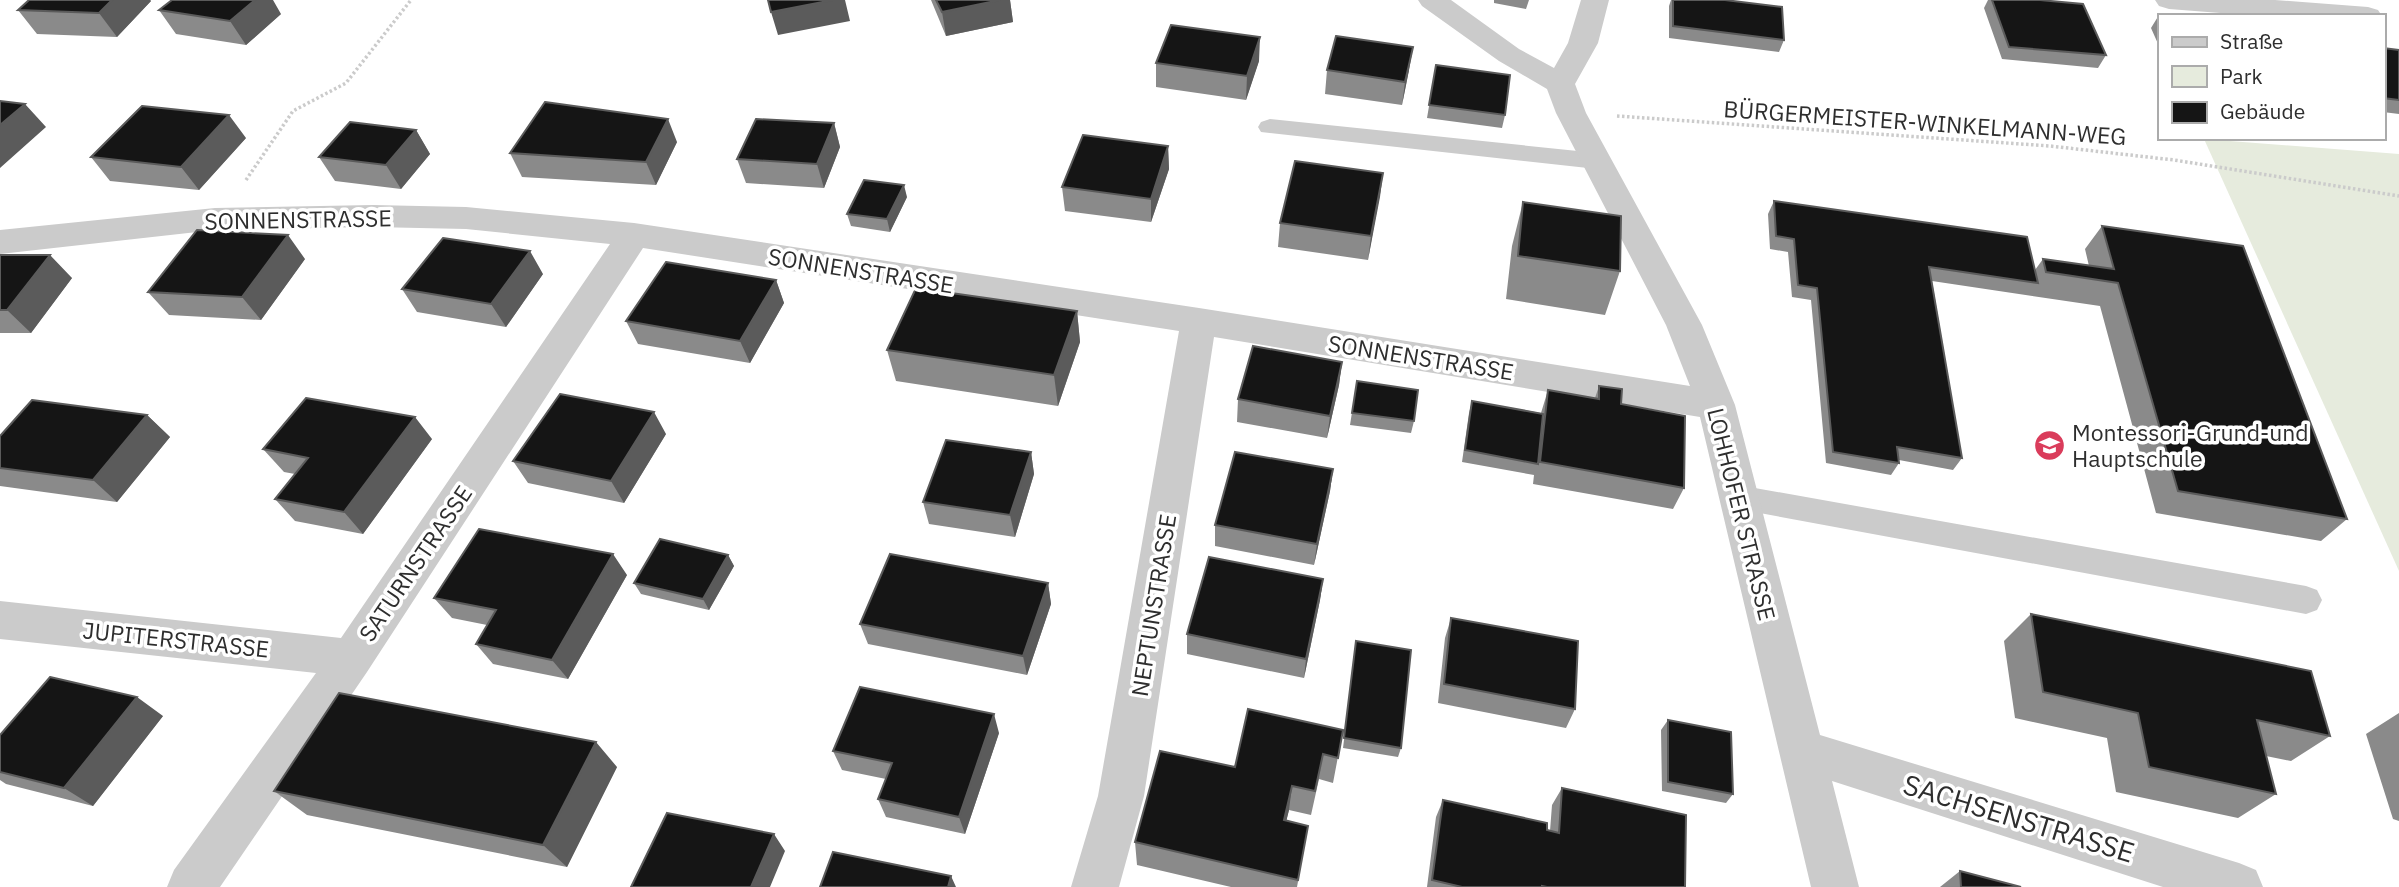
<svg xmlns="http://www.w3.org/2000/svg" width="2399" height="887" font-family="'IBM Plex Sans',sans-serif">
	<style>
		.green { fill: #e6ebdd }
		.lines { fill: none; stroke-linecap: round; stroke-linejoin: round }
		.path { stroke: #cbcbcb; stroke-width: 3.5; stroke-dasharray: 2.5 2.5; stroke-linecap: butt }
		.service { fill: #cbcbcb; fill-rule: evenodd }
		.minor { fill: #cbcbcb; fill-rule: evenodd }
		.wall { fill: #8a8a8a }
		.shaded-wall { fill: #5b5b5b }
		.building { fill: #151515; stroke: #5b5b5b; stroke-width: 2 }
		.labels { text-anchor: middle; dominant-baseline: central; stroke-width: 7; stroke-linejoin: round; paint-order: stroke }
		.street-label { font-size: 23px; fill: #2e2e2e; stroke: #fff }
		.poi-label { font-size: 23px; fill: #2e2e2e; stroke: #fff; text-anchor: start }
		.near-street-label { font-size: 28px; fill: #2e2e2e; stroke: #fff }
	</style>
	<rect width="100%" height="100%" fill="#fff"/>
	<path class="green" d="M2204 139 2399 154V571Z"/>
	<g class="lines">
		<path class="path" d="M1617 116 2050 146 2174 160 2399 196
			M246 180 293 111 346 83 411 0"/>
		<path class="service" d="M1270 119 1597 153 1606 155 1609 161 1606 167 1597 169 1261 132 1258 127 1261 122Z
			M1738 485 2306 586 2317 590 2322 600 2317 610 2306 614 1738 509 1727 506 1723 497 1727 488Z"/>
		<path class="minor" d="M1418 0H1451L1519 49 1554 68 1568 43 1581 0H1609L1598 43 1575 84 1586 113 1702 325 1735 405 1820 735 2239 863 2256 870 2263 887H2163L1832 781 1859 887H1811L1700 417 1214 337 1144 796 1119 887H1071L1098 796 1179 331 643 248 367 672 220 887H167L174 870 316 673 0 639V601L341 638 610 244 466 229 373 227 215 230 0 254V230L215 208 373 205 466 207 634 223 1199 308 1690 386 1666 325 1556 113 1547 89 1499 61 1422 6Z
			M2155 0H2275L2368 7 2378 10 2382 16H2259L2169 9 2159 6Z"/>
	</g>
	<path class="wall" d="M29 0H150L151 1 117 37 37 34 18 10Z
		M931 0H1010L1013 22 946 36Z
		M1494 0H1529L1526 9 1494 3Z
		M1671 0H1725L1784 40 1779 52 1669 38V6Z
		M1988 0H2040L2106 55 2098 68 2002 59 1984 8Z
		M159 10 281 14 246 45 176 34Z
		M2159 15V46L2151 28Z
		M2383 48 2399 50V114L2383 112Z
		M1259 61 1246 100 1156 87V63Z
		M1436 65 1505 115 1502 128 1427 118Z
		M1327 70H1409L1402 105 1325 94Z
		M834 123 840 147 824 188 746 183 737 159Z
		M416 130 430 154 401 189 335 181 319 157Z
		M246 138 199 190 110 181 91 157Z
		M677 142 656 185 522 177 510 153Z
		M1168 146 1169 169 1151 222 1065 211 1062 187Z
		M1383 173 1368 260 1278 247 1280 223Z
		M907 197 890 232 851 226 847 214Z
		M1774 201 2035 270 2043 259 2089 266 2085 249 2102 226 2347 519 2321 541 2156 513 2100 306 1932 281 1962 458 1953 470 1899 460V463L1891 475 1826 463 1811 300 1792 297 1788 252 1770 249 1768 214Z
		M1523 202 1620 271 1605 315 1506 299 1512 246Z
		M0 255 72 278 31 333H0Z
		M305 259 261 320 169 315 148 292Z
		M543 274 506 327 417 312 402 289Z
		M776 280 784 303 750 363 638 344 626 321Z
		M1077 311 1080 342 1058 406 896 381 887 350Z
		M1342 362 1339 385 1327 438 1237 422 1238 399Z
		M1357 381 1414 421 1411 433 1350 425Z
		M1599 386 1621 404 1684 488 1673 509 1533 484 1534 475 1462 462 1469 413 1472 401 1541 413 1548 390 1595 398Z
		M147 415 170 437 117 502 0 486V436Z
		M666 434 624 503 528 483 513 461Z
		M432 439 363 534 295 521 275 499 295 474 284 472 263 449Z
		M1031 452 1034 474 1015 537 929 524 923 502Z
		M1333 469 1330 491 1314 565 1215 546V525Z
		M728 555 734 566 709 610 641 594 634 583Z
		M627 575 568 679 493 664 476 644 487 625 452 618 434 598Z
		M1323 579 1320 600 1304 678 1187 654V634Z
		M1048 583 1051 604 1027 675 868 644 860 624Z
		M2031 614 2330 736 2291 761 2266 756 2276 794 2238 818 2116 792 2107 738 2015 718 2004 641Z
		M1451 618 1575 709 1566 728 1438 703 1445 638Z
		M1356 641 1401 748 1398 757 1343 748Z
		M2399 713V821L2393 819 2366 734Z
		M163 716 93 806 6 784 0 780V735Z
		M1668 720 1733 794 1726 803 1662 791 1661 730Z
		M1343 730 1333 783 1319 779 1311 815 1289 810 1286 821 1308 826 1297 887H1231L1137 865 1135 842Z
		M999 733 965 834 886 817 878 799 886 779 842 770 833 751Z
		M617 767 567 867 307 815 274 791Z
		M1562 788 1685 887H1427L1436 817 1443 800 1550 831 1552 805Z
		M1960 871 2021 887H1940Z"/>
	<path class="shaded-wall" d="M112 0H150L151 1 117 37 99 13Z
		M255 0H273L281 14 246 45 230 21Z
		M833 0H845L850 21 778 35 771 12Z
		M1000 0H1010L1013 22 946 36 942 12Z
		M1260 37 1259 61 1246 100 1247 76Z
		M1413 47 1409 70 1402 105 1405 82Z
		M25 104 46 127 0 168V125Z
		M229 115 246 138 199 190 181 167Z
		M668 119 677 142 656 185 646 162Z
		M834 123 840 147 824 188 817 164Z
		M416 130 430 154 401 189 386 165Z
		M1168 146 1169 169 1151 222V199Z
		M1383 173 1380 197 1368 260 1371 236Z
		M904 185 907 197 890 232 887 219Z
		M288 235 305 259 261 320 242 297Z
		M530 251 543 274 506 327 491 304Z
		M50 255 72 278 31 333 7 310Z
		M776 280 784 303 750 363 740 341Z
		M1077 311 1080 342 1058 406 1054 375Z
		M1342 362 1339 385 1327 438 1330 416Z
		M654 412 666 434 624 503 611 481Z
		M147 415 170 437 117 502 93 480Z
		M415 417 432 439 363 534 344 512Z
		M1031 452 1034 474 1015 537 1010 515Z
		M1333 469 1330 491 1314 565 1317 544Z
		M613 554 627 575 568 679 552 660Z
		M728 555 734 566 709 610 703 599Z
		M1323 579 1320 600 1304 678 1306 659Z
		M1048 583 1051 604 1027 675 1023 656Z
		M137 697 163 716 93 806 64 788Z
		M994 714 999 733 965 834 959 817Z
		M596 742 617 767 567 867 543 845Z
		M1292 786 1289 810 1281 843 1284 820Z
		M774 834 785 851 770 887H751Z
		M951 876 956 887H948Z"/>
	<path class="building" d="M29 0H112L99 13 18 10Z
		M172 0H255L230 21 159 10Z
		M768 0H833L771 12Z
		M936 0H1000L942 12Z
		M1673 0H1725L1782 7 1784 40 1673 26Z
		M1992 0H2040L2083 4 2106 55 2009 47Z
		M1171 25 1260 37 1247 76 1156 63Z
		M1336 36 1413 47 1405 82 1327 70Z
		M2383 48 2399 50V100L2383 98Z
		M1436 65 1510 75 1505 115 1429 105Z
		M0 101 25 104 0 125Z
		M545 102 668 119 646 162 510 153Z
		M142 106 229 115 181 167 91 157Z
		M756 119 834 123 817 164 737 159Z
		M350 122 416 130 386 165 319 157Z
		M1083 135 1168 146 1151 199 1062 187Z
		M1295 161 1383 173 1371 236 1280 223Z
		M864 180 904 185 887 219 847 214Z
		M1774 201 2027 237 2038 283 1929 267 1962 458 1897 447 1899 463 1833 452 1817 288 1798 285 1794 239 1776 236Z
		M1523 202 1621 216 1620 271 1518 256Z
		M2102 226 2243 246 2347 519 2178 491 2118 283 2046 272 2043 259 2114 269Z
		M197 230 288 235 242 297 148 292Z
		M443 238 530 251 491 304 402 289Z
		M0 255H50L7 310H0Z
		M666 262 776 280 740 341 626 321Z
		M916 288 1077 311 1054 375 887 350Z
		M1253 346 1342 362 1330 416 1238 399Z
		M1357 381 1418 390 1414 421 1352 413Z
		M1599 386 1622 389 1621 404 1685 416 1684 488 1540 462 1548 390 1599 399Z
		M560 394 654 412 611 481 513 461Z
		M306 398 415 417 344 512 275 499 308 458 263 449Z
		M32 400 147 415 93 480 0 468V436Z
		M1472 401 1543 414 1538 464 1465 450Z
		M946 440 1031 452 1010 515 923 502Z
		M1235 452 1333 469 1317 544 1215 525Z
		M479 529 613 554 552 660 476 644 496 610 434 598Z
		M660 539 728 555 703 599 634 583Z
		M890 554 1048 583 1023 656 860 624Z
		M1209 557 1323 579 1306 659 1187 634Z
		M2031 614 2311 671 2330 736 2257 720 2276 794 2149 767 2138 713 2043 692Z
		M1451 618 1578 641 1575 709 1444 684Z
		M1356 641 1411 650 1401 748 1344 738Z
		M50 677 137 697 64 788 0 772V735Z
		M860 687 994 714 959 817 878 799 892 763 833 751Z
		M339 693 596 742 543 845 274 791Z
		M1248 709 1343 730 1338 758 1323 754 1315 791 1292 786 1284 820 1308 826 1298 880 1135 842 1160 751 1235 767Z
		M1668 720 1731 732 1733 794 1668 782Z
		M1562 788 1686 815 1685 887H1547L1542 886V887H1462L1432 880 1443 800 1547 823V830L1559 833Z
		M667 813 774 834 751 887H631Z
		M833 852 951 876 948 887H820Z
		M1960 871 2021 887H1961Z"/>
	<defs>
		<symbol id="school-disc" viewBox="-11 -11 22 22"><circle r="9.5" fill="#da3c5b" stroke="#fff"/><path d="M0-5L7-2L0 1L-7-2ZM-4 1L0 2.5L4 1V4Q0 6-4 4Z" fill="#fff"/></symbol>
	</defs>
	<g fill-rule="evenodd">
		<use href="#school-disc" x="2032" y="428" width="35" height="35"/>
	</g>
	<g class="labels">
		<g class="street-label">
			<text transform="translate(1925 122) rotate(4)">BÜRGERMEISTER-WINKELMANN-WEG</text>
			<text transform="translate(298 219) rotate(-1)">SONNENSTRASSE</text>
			<text transform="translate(861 270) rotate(9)">SONNENSTRASSE</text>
			<text transform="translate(1421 357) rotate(9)">SONNENSTRASSE</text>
			<text transform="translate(1742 514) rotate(76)">LOHHOFER STRASSE</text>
			<text transform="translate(415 563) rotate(-56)">SATURNSTRASSE</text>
			<text transform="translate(1153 605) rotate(-81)">NEPTUNSTRASSE</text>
			<text transform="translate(176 639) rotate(6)">JUPITERSTRASSE</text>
		</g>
		<g class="poi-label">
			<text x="2072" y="432">Montessori-Grund-und<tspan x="2072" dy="26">Hauptschule</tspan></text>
		</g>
		<g class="near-street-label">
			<text transform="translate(2019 818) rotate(17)">SACHSENSTRASSE</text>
		</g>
	</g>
	<rect x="2158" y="14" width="228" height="126" fill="#ffffff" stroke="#ababab" stroke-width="2"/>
	<rect x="2172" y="37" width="35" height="10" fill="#cbcbcb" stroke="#ababab" stroke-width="2"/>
	<text x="2220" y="49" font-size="21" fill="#2e2e2e">Straße</text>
	<rect x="2172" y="66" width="35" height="21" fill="#e6ebdd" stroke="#ababab" stroke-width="2"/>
	<text x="2220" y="84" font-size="21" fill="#2e2e2e">Park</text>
	<rect x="2172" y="102" width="35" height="21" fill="#151515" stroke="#ababab" stroke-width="2"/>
	<text x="2220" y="119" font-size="21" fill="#2e2e2e">Gebäude</text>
</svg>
